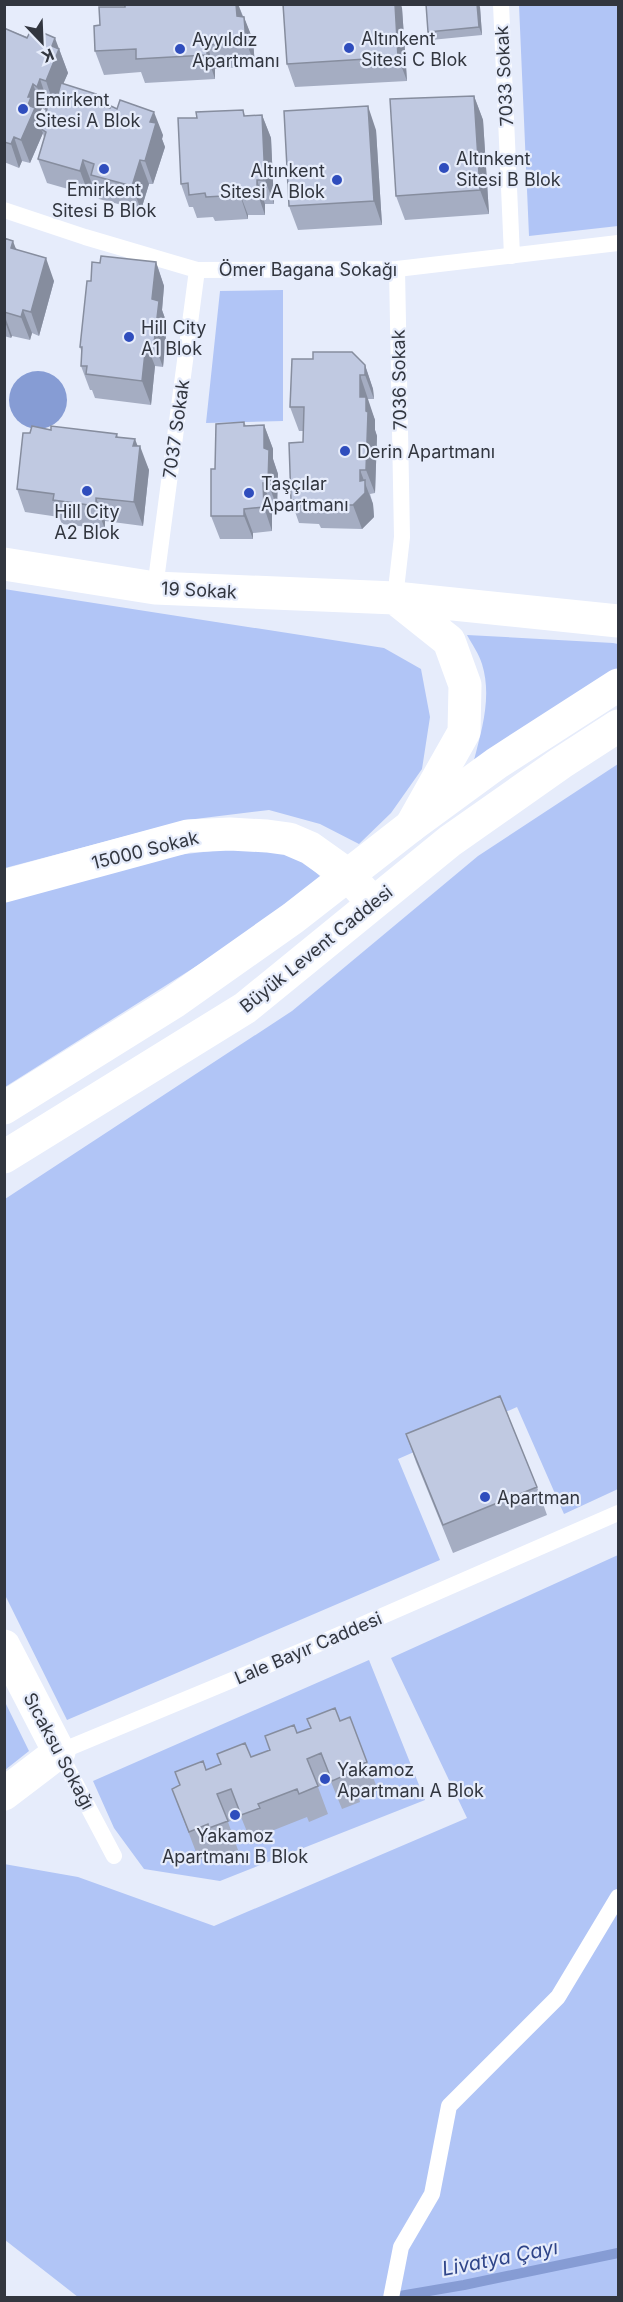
<svg xmlns="http://www.w3.org/2000/svg" width="623" height="2302" font-family="Inter,sans-serif">
	<style>
		.green { fill: #b1c5f6 }
		.water { fill: #869cd4 }
		.lines { fill: none; stroke-linecap: round; stroke-linejoin: round }
		.stream { stroke: #869cd4; stroke-width: 10 }
		.service { stroke: #fff; stroke-width: 16 }
		.minor { stroke: #fff; stroke-width: 33 }
		.tertiary { stroke: #fff; stroke-width: 33 }
		.wall { fill: #a5adc2; fill-rule: evenodd }
		.shaded-wall { fill: #868d9e }
		.building { fill: #c0c9e1; stroke: #868d9e; stroke-width: 1.5 }
		.poi-dot { fill: #2f4dbd; stroke: #e6ecfb; stroke-width: 2 }
		.labels { text-anchor: middle; dominant-baseline: central; stroke-width: 4.5; stroke-linejoin: round; paint-order: stroke }
		.poi-label { font-size: 18px; fill: #32363f; stroke: #e6ecfb; text-anchor: start }
		.street-label { font-size: 18px; fill: #32363f; stroke: #e6ecfb }
		.water-label { font-size: 20px; font-style: italic; fill: #2f4589; stroke: #e6ecfb }
	</style>
	<rect width="100%" height="100%" fill="#e6ecfb"/>
	<path class="green" d="M519 5H618V226L529 236Z
		M283 290V421L206 423 220 291Z
		M4 589 384 648 421 669 430 717 422 769 391 813 359 844 320 824 269 810 187 820 5 868Z
		M467 635 613 643 618 644V674L474 760C482 729 492 696 482 664 479 654 472 644 467 635Z
		M618 764V1489L564 1514 517 1407 398 1459 440 1560 67 1720 5 1595V1199L292 1011 478 856Z
		M248 847 294 853 321 877 290 907 5 1087V899L168 856Z
		M618 1555V2297H78L5 2240 4 1864 78 1877 214 1926 467 1818 391 1658Z
		M369 1660 425 1800 220 1881 144 1869 114 1828 93 1781Z
		M5 1702 29 1751 5 1770H4Z"/>
	<path class="water" d="M9 400a29 29 0 1 1 58 0a29 29 0 1 1-58 0Z"/>
	<g class="lines">
		<path class="stream" d="M388 2298 464 2285 618 2253"/>
		<path class="service" d="M501 4 512 256
			M4 210 85 237 197 270 397 269 618 243
			M155 588 197 270
			M395 598 402 537 397 269
			M114 1856 59 1752 309 1648 618 1513
			M391 2298 401 2247 432 2194 449 2106 558 1997 618 1897"/>
		<path class="minor" d="M4 564 155 588 395 598 618 621
			M395 598 449 641 465 685 464 732 411 826
			M4 886 188 836 230 834 267 836 289 839 310 848 348 875 373 903
			M4 1646 59 1752 4 1794"/>
		<path class="tertiary" d="M4 1108 174 1002 293 918 411 826 497 763 618 685
			M4 1157 245 1008 450 841 561 763 618 726"/>
	</g>
	<path class="wall" d="M238 4 253 40 255 66 215 69V79L145 83 141 72 104 75 95 51Z
		M480 7 482 35 431 40 428 32Z
		M402 8 407 81 295 87 287 64Z
		M4 28 59 49 68 73 63 84 99 103 101 106 163 135 162 139 165 147 153 184H149L141 210 99 199 94 184H92L89 195 47 183 38 159 44 138 43 133 30 163 22 161 19 168 4 162ZM48 103H49L42 127 38 117 42 108 46 111Z
		M474 96 483 120 489 214 405 220 396 196Z
		M243 110 245 116 262 115 271 138 274 204H265V215H248V219L215 221 213 217 197 218 193 207H189L181 184 197 118Z
		M376 130 382 225 298 230 289 206Z
		M4 238 54 281 39 336 32 333 30 340 12 336 11 338 4 336Z
		M156 262 164 286 162 310 167 324 163 367 155 366 151 405 95 398 92 390H90L81 366 82 353 80 347 91 281 100 263Z
		M313 359 365 365 373 389 374 399H368V403L375 420V430L377 436 375 493 370 494 373 504 374 517 362 529 321 528 319 524 299 523 291 500 303 442V431H299L290 407Z
		M244 422 246 426 264 425 273 449V459L278 474 277 507H272V531L253 533V539H220L211 516 215 469Z
		M51 430 117 434 118 437 138 446 149 470 143 526 105 521V529L62 524 59 517 25 512 17 489Z
		M406 1434 537 1487 547 1515 453 1553 416 1462Z
		M340 1721 367 1762 378 1790 359 1798 360 1802 342 1809 331 1782 324 1784 318 1787 328 1814 309 1822 307 1817 269 1832 270 1836 252 1844 241 1817 228 1822 238 1850 220 1857 218 1853 199 1860 172 1789 180 1785 206 1770 251 1757 270 1750 297 1733Z"/>
	<path class="shaded-wall" d="M236 4H238L245 23 244 17 253 40 255 66 237 16Z
		M395 4H401L402 8 407 81 398 57Z
		M477 4H479L480 7 482 35 479 27Z
		M55 38 68 73 54 105 46 81 52 46Z
		M207 45 215 69V79L207 55Z
		M40 79 48 103 46 111 37 87Z
		M33 84 42 108 38 117 43 130 41 129 43 133 30 163 21 140 28 105V97Z
		M96 94 100 103 109 126 94 101Z
		M474 96 483 120 489 214 480 190Z
		M368 106 376 130 382 225 374 201Z
		M154 112 163 135 162 139 165 147 153 184 145 161 150 122Z
		M262 115 271 138 274 204 265 180Z
		M14 137 22 161 19 168 11 144Z
		M83 160 92 184 89 195 80 171Z
		M140 160 149 184 141 210 132 186Z
		M257 180 265 204V215L257 192Z
		M239 191 248 215V219L240 195Z
		M13 241 22 265 11 248Z
		M46 258 54 281 39 336 31 312Z
		M156 262 164 286 162 310 167 324 163 367 154 343 152 299Z
		M23 310 32 333 30 340 21 317Z
		M4 314 12 336 11 338 4 319Z
		M146 343 155 366 151 405 142 381Z
		M365 365 373 389 374 399 365 375Z
		M360 375 375 420V430L377 436 375 493 366 470 360 397Z
		M264 425 273 449V459L278 474 277 507 268 483 264 448Z
		M135 439 140 452V446L149 470 143 526 134 502 133 446Z
		M360 470 373 504 374 517 362 529 353 505 360 481Z
		M263 483 272 507V531L264 507Z
		M96 498 105 521V529L96 506Z
		M244 509 253 533V539L244 516Z"/>
	<path class="building" d="M125 4H236L237 16 244 17 246 42 207 45V55L136 59V49L95 51 94 26 100 25 99 7H125Z
		M283 4H395L398 57 287 64Z
		M426 4H477L479 27 428 32Z
		M4 28 27 38 32 28 55 38 52 46 59 49 46 81 40 79 37 87 33 84 28 97H31L28 105 35 108 21 140 14 137 11 144 4 142Z
		M61 83 96 94 94 101 100 103 99 105 110 108 111 106 117 109 120 100 154 112 150 122 156 123 145 161 140 160 132 186 91 175 94 164 83 160 80 171 38 159 46 132 41 129 52 92 58 94Z
		M474 96 480 190 396 196 390 99Z
		M368 106 374 201 289 206 284 111Z
		M243 110 244 116 262 115 265 180H257V192L239 191 240 195 206 197 205 193 189 195 188 183 181 184 178 118H197L196 112Z
		M4 238 13 241 11 248 46 258 31 312 23 310 21 317 4 312Z
		M101 256 156 262 152 299 159 301 154 343H146L142 381 86 374 87 366H81L82 347H80L87 281H91L92 262 100 263Z
		M313 352H352L365 365V375H360V397H366V411L368 412 366 470H360V481L365 480V493L353 505H312L313 501 291 500 289 443 303 442 304 407H290L292 359H313Z
		M244 422V426L264 425V448L269 450 268 483H263L264 507 244 509V516H211V469H215L216 424Z
		M32 426 51 430V426L117 434 116 437 135 439 133 446H140L134 502 96 498V506L53 500 54 494 17 489 23 433H30Z
		M500 1396 537 1487 443 1525 406 1434Z
		M335 1708 340 1721 350 1717 367 1762 348 1769 350 1773 332 1781 321 1753 307 1759 318 1786 299 1794 297 1789 258 1804 260 1808 241 1815 231 1789 217 1794 228 1821 209 1828 208 1824 189 1832 172 1789 180 1785 175 1772 203 1761 206 1770 221 1764 217 1754 245 1743 251 1757 270 1750 265 1736 294 1725 297 1733 311 1728 307 1719Z"/>
	<g class="poi-dot">
		<circle cx="349" cy="48" r="6"/>
		<circle cx="180" cy="49" r="6"/>
		<circle cx="23" cy="109" r="6"/>
		<circle cx="444" cy="168" r="6"/>
		<circle cx="104" cy="169" r="6"/>
		<circle cx="337" cy="180" r="6"/>
		<circle cx="129" cy="337" r="6"/>
		<circle cx="345" cy="451" r="6"/>
		<circle cx="87" cy="491" r="6"/>
		<circle cx="249" cy="493" r="6"/>
		<circle cx="485" cy="1497" r="6"/>
		<circle cx="325" cy="1779" r="6"/>
		<circle cx="235" cy="1815" r="6"/>
	</g>
	<g class="labels">
		<g class="poi-label">
			<text x="361" y="38">Altınkent<tspan x="361" dy="21">Sitesi C Blok</tspan></text>
			<text x="192" y="39">Ayyıldız<tspan x="192" dy="21">Apartmanı</tspan></text>
			<text x="35" y="99">Emirkent<tspan x="35" dy="21">Sitesi A Blok</tspan></text>
			<text x="456" y="158">Altınkent<tspan x="456" dy="21">Sitesi B Blok</tspan></text>
			<text x="325" y="170" text-anchor="end">Altınkent<tspan x="325" dy="21">Sitesi A Blok</tspan></text>
			<text x="104" y="189" text-anchor="middle">Emirkent<tspan x="104" dy="21">Sitesi B Blok</tspan></text>
			<text x="141" y="327">Hill City<tspan x="141" dy="21">A1 Blok</tspan></text>
			<text x="357" y="451">Derin Apartmanı</text>
			<text x="261" y="483">Taşçılar<tspan x="261" dy="21">Apartmanı</tspan></text>
			<text x="87" y="511" text-anchor="middle">Hill City<tspan x="87" dy="21">A2 Blok</tspan></text>
			<text x="497" y="1497">Apartman</text>
			<text x="337" y="1769">Yakamoz<tspan x="337" dy="21">Apartmanı A Blok</tspan></text>
			<text x="235" y="1835" text-anchor="middle">Yakamoz<tspan x="235" dy="21">Apartmanı B Blok</tspan></text>
		</g>
		<g class="street-label">
			<text transform="translate(504 76) rotate(-93)">7033 Sokak</text>
			<text x="308" y="269">Ömer Bagana Sokağı</text>
			<text transform="translate(399 380) rotate(-91)">7036 Sokak</text>
			<text transform="translate(176 429) rotate(-82)">7037 Sokak</text>
			<text transform="translate(199 590) rotate(3)">19 Sokak</text>
			<text transform="translate(145 850) rotate(-14)">15000 Sokak</text>
			<text transform="translate(316 949) rotate(-39)">Büyük Levent Caddesi</text>
			<text transform="translate(308 1648) rotate(-23)">Lale Bayır Caddesi</text>
			<text transform="translate(59 1751) rotate(62)">Sıcaksu Sokağı</text>
		</g>
		<g class="water-label">
			<text transform="translate(500 2258) rotate(-11)">Livatya Çayı</text>
		</g>
	</g>
	<rect width="623" height="2302" fill="none" stroke="#32363f" stroke-width="12"/>
	<g transform="translate(42 42) rotate(157)" stroke="#e6ecfb" stroke-width="4.5" paint-order="stroke">
	<path d="M0-4.5L10 22L0 15L-10 22Z" fill="#32363f"/>
	<text y="-9" font-size="16" font-weight="bold" text-anchor="middle" fill="#32363f">K</text>
	</g>
</svg>
